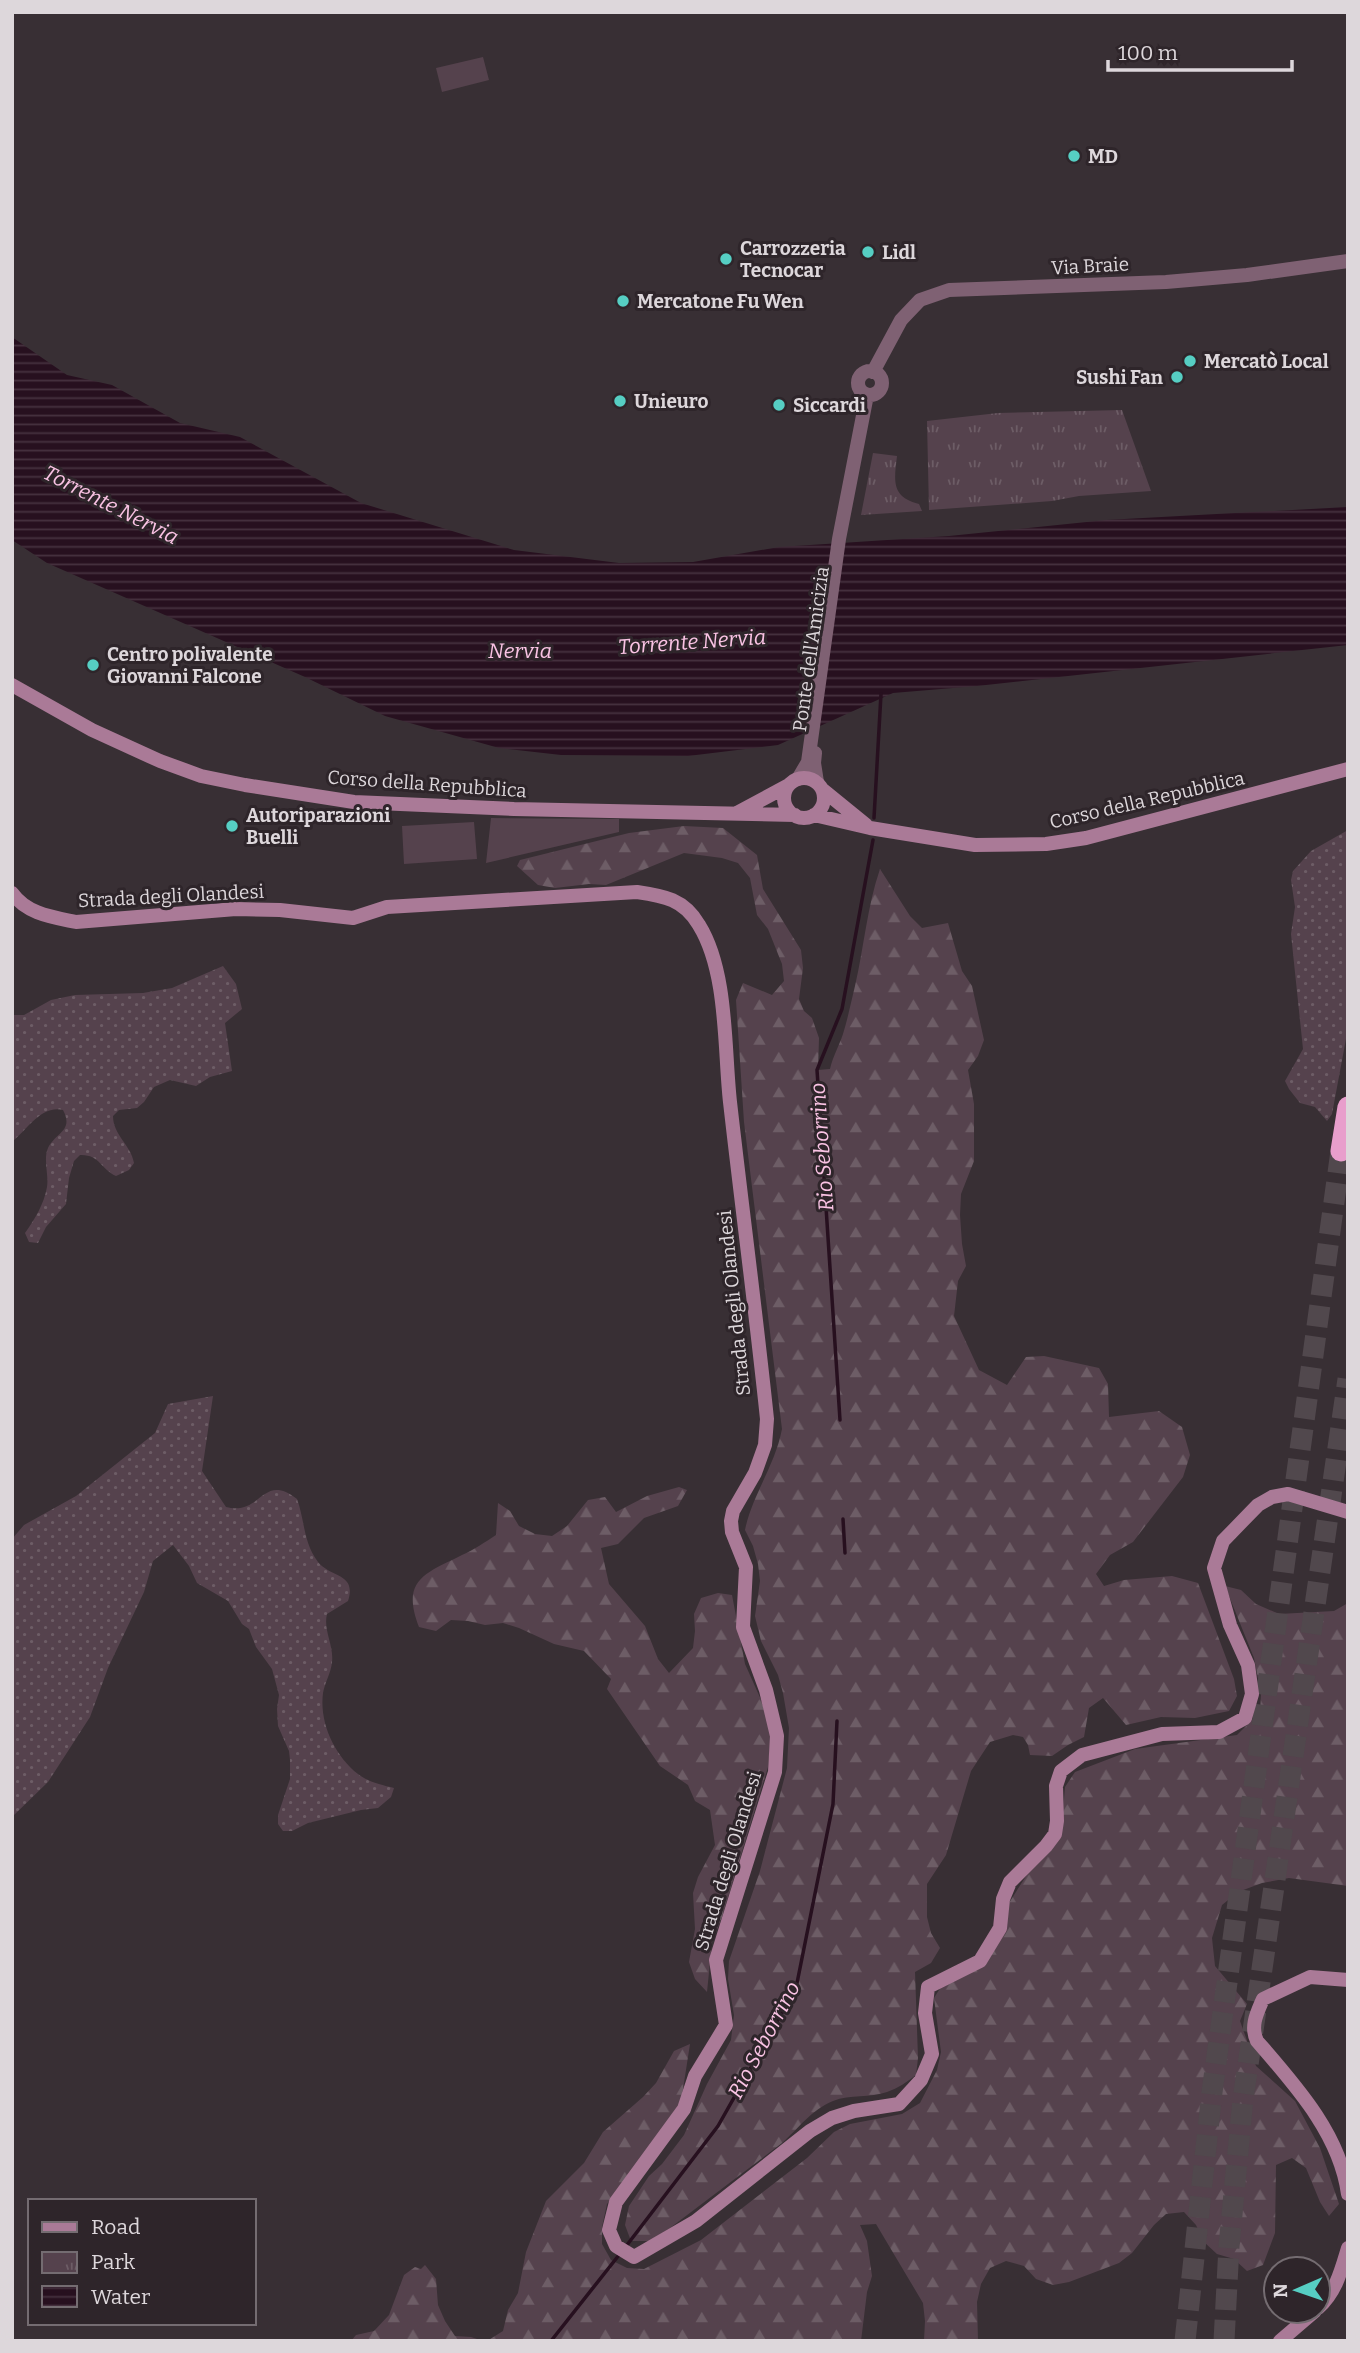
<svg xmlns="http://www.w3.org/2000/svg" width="1360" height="2353" font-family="Bitter,serif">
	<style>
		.grass { fill: url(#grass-dots) }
		.forest { fill: url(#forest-firs) }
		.park { fill: url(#park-tufts) }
		.pitch { fill: #55424d }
		.water { fill: url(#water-rules) }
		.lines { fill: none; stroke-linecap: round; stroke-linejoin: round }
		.stream { stroke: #27101f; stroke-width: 3.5 }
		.motorway-tunnel { stroke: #51484d; stroke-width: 21; stroke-dasharray: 21 10; stroke-linecap: butt }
		.tertiary { stroke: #7f6173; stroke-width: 14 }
		.secondary { stroke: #aa7a97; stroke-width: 14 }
		.motorway { stroke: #e89ecc; stroke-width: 21 }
		.poi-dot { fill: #56cec3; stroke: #2e252a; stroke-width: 2.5 }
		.labels { text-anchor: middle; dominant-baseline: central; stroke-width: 6; stroke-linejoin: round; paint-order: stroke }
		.poi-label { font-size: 19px; font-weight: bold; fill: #ddd7db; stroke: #2e252a; text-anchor: start }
		.street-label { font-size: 19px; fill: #ddd7db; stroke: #2e252a }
		.water-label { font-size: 21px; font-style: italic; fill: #fac3e4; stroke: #2e252a }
	</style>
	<defs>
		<pattern id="grass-dots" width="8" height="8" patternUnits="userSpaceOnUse" patternTransform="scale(1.75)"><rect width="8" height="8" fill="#55424d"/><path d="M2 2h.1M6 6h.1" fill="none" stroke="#6d5d66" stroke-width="1.8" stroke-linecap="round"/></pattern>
		<pattern id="forest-firs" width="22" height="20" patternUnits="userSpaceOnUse" patternTransform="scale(1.75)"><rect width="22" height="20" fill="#55424d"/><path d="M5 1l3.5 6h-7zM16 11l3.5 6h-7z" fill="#6d5d66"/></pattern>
		<pattern id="park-tufts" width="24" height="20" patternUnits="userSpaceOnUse" patternTransform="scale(1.75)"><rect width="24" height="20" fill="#55424d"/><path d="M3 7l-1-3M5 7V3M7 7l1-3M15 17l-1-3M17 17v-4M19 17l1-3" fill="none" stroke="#6d5d66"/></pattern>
		<pattern id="water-rules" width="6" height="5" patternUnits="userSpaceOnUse" patternTransform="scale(1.75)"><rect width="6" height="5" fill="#27101f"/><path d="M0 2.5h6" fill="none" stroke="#46323f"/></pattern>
	</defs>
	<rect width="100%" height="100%" fill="#382f34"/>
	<path class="grass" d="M1348 830V1028L1332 1114 1327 1121 1315 1107 1300 1103 1289 1089 1285 1081 1303 1049 1291 934 1295 907 1291 880 1293 871 1311 851Z
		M223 966 236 984 242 1009 225 1023 232 1071 210 1077 196 1086 170 1080 154 1087 144 1102 137 1108 119 1110 113 1116C113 1135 131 1145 134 1163L129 1170 116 1176C101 1169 99 1154 80 1155L74 1161 69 1178 66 1204 46 1227 38 1243 29 1242 25 1233C35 1219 44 1204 47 1187 49 1175 43 1159 48 1148 56 1132 74 1131 63 1110 41 1105 27 1130 12 1142V1015H24L51 1000 75 995 143 993 172 988Z
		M213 1396 202 1471 226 1507C262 1516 262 1472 297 1499 305 1521 303 1542 318 1562 331 1578 357 1573 348 1601L327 1614C323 1630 334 1645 332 1662 331 1673 325 1682 323 1693 319 1723 335 1756 358 1774 368 1782 382 1785 394 1788L391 1797 378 1808 361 1810 308 1823 292 1831H283L278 1824V1815L290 1779V1760L289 1751 278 1726 277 1709 279 1695 272 1669 256 1647 249 1629 242 1624 228 1601 197 1583 189 1566 173 1545 153 1561 144 1592 108 1668 90 1717 48 1782 12 1817V1539L24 1525 76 1496 155 1433 168 1404Z"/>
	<path class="forest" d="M684 826 723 828 757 855 763 889 801 950 803 968 799 999 804 1011 812 1018 819 1038 818 1070 830 1069C833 1056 839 1046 843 1034 848 1018 851 1002 855 986 864 947 867 907 880 869L910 916 922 928 948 923 962 971 972 986 984 1040 978 1056 968 1070 974 1104V1161L961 1194 960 1215 962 1244 966 1266 958 1281 954 1316 979 1370 1007 1385 1026 1357 1044 1356 1099 1368 1108 1384 1109 1417 1159 1411 1182 1427 1190 1455 1183 1477 1133 1542 1110 1555 1096 1574 1104 1586 1124 1580 1172 1576 1198 1583 1234 1679 1237 1696 1229 1711 1195 1718 1161 1717 1126 1725 1103 1698 1089 1708 1084 1737 1068 1745 1052 1756 1030 1755 1028 1745 1023 1737 1013 1735 990 1742 971 1771 946 1855 927 1884V1917L931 1933 940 1948 931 1963 915 1972 918 2058 916 2075C907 2082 898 2088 887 2092 870 2098 850 2094 833 2101 811 2110 799 2128 782 2143L670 2228 649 2241H631L625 2225 629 2206 649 2176 662 2164 684 2135 707 2084 731 2040 734 2015 728 1979 729 1961 760 1871 787 1768 789 1728 783 1693 778 1675 761 1641 755 1616 760 1581 758 1564 753 1546 745 1530C752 1495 775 1466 782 1429L744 1122 736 1000 743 983 772 995 784 981 782 964 768 929 757 915 750 878 738 863 722 858 684 853 606 885 589 884 555 888 538 885 517 866 520 860 629 833Z
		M679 1487 687 1490 678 1506 644 1518 618 1544 601 1548 609 1584 645 1626 658 1659 669 1673 693 1648 695 1631 694 1614 701 1598 718 1593 732 1595 745 1664 762 1702 771 1735 768 1767 722 1917 712 1942 707 1992 695 1979 689 1962 695 1929 693 1893 698 1877 715 1845 710 1810 695 1801 688 1785 660 1766 607 1689 611 1679 584 1651 554 1644 519 1628 503 1623 485 1625 468 1621 451 1620 436 1631 419 1627C401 1580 424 1574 462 1555 474 1550 485 1542 496 1535L498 1503 510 1511 519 1526 535 1534 552 1536 567 1526 588 1500 605 1497 616 1512 647 1496Z
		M1225 1586 1241 1590 1256 1604 1279 1614 1334 1611 1348 1603V1886L1289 1878 1262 1883 1238 1892 1222 1905 1212 1938 1215 1966 1247 2004 1240 2021 1256 2066 1295 2101 1320 2148 1339 2204 1329 2216 1320 2202 1306 2168 1292 2158 1276 2165 1275 2233 1263 2265 1247 2271 1234 2259 1217 2254 1204 2242 1196 2225 1184 2212 1166 2214 1154 2225 1132 2253 1119 2263 1069 2282 1053 2285 1036 2279 1024 2266 1006 2261 990 2268 981 2284 977 2302 978 2341H924L925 2321 923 2303 876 2224 860 2225 867 2241 872 2276 867 2292 861 2341H487L503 2331 508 2310 518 2293 526 2252 546 2201 584 2163 603 2132 643 2097 656 2083 674 2051 690 2044 681 2102 607 2204 602 2227V2244L611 2260 627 2268 644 2269 701 2240 807 2158 834 2132 850 2124 902 2114 920 2103 937 2070 941 2052 934 1998 944 1982 975 1962 1007 1906 1035 1862 1057 1843 1062 1825 1065 1787 1075 1772 1135 1749 1237 1735 1260 1712 1261 1694 1254 1658Z
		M425 2265 436 2279 438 2305 445 2321 455 2336 471 2337 483 2341H351L356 2335 374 2331 389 2315 404 2275 415 2267 421 2269Z"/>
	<path class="park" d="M1122 410 1151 491 1079 496 1052 501 929 510 927 421 998 413Z
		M873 453 897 456C894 481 891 497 919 504L922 511 861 515Z"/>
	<path class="pitch" d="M483 57 489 80 442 92 436 68Z
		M491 818 619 819V832L486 863Z
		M474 822 477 859 404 864 402 826Z"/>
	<path class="water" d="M12 337 67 375 112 385 180 423 240 437 361 503 514 550 619 563 693 562 779 547 949 536 1106 520 1348 507V645L977 686 893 693 778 745 688 756 561 755 499 748 385 716 305 677 47 563 12 540Z"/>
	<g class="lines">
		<path class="stream" d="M874 818 881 694
			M840 1420 817 1070 842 1009 873 840
			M843 1519 845 1553
			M627 2245 718 2126 796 1988 833 1804 837 1721
			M551 2341 619 2255"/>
		<path class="motorway-tunnel" d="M1185 2341 1212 2092 1341 1151
			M1224 2341 1229 2246 1243 2099 1348 1379"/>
		<path class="tertiary" d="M858 383a12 12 0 1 1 24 0a12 12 0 1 1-24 0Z
			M873 372 901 320 920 300 949 290 1166 282 1247 275 1348 261
			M815 753 814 763 817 782
			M798 779 808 762 839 539 867 395"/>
		<path class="secondary" d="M12 685 92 730 160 761 201 776 245 785 354 802 514 809 795 815
			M784 798a20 20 0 1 1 40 0a20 20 0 1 1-40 0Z
			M823 790 866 825
			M737 813 789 785
			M814 815 870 828 975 845 1046 844 1086 838 1348 769
			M12 893C27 914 52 917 76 922L236 909 280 910 353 918 387 907 637 892C664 896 684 899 699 925 728 972 724 1048 730 1102 742 1208 756 1313 767 1419L765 1445 755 1473 733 1511 731 1521 732 1532 746 1567 743 1627 766 1690 777 1736 775 1772 716 1960 726 2025 695 2076 684 2109 616 2202 609 2230 616 2246 634 2257 696 2221 810 2131 832 2118 854 2111 899 2104 921 2080 932 2054 925 2013 928 1987 980 1961 1000 1928 1003 1899 1010 1882 1046 1846 1055 1834 1057 1821 1056 1786 1061 1771 1082 1755 1162 1734 1219 1732 1245 1718 1252 1694 1248 1665 1230 1625 1214 1568 1223 1541 1258 1505 1272 1497 1288 1494 1348 1512
			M1348 1980 1310 1977 1263 1999C1257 2013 1250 2026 1257 2041 1295 2085 1340 2134 1348 2194
			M1318 2308C1336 2292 1341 2271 1348 2248
			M1280 2341 1315 2311"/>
		<path class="motorway" d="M1341 1151 1348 1107"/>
	</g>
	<g class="poi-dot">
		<circle cx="1074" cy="156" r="7"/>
		<circle cx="868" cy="252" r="7"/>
		<circle cx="726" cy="259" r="7"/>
		<circle cx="623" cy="301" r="7"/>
		<circle cx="1190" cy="361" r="7"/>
		<circle cx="1177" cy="377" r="7"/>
		<circle cx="620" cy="401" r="7"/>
		<circle cx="779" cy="405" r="7"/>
		<circle cx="93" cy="665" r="7"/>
		<circle cx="232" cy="826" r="7"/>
	</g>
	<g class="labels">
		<g class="poi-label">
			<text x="1088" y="156">MD</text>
			<text x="740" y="248">Carrozzeria<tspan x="740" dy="22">Tecnocar</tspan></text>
			<text x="882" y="252">Lidl</text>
			<text x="637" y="301">Mercatone Fu Wen</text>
			<text x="1204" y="361">Mercatò Local</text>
			<text x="1163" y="377" text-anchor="end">Sushi Fan</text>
			<text x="634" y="401">Unieuro</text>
			<text x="793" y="405">Siccardi</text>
			<text x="107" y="654">Centro polivalente<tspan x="107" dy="22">Giovanni Falcone</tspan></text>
			<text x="246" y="815">Autoriparazioni<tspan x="246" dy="22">Buelli</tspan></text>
		</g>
		<g class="street-label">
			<text transform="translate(1090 266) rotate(-3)">Via Braie</text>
			<text transform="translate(811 649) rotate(-82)">Ponte dell'Amicizia</text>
			<text transform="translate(427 784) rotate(4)">Corso della Repubblica</text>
			<text transform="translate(1147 800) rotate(-13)">Corso della Repubblica</text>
			<text transform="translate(171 896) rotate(-3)">Strada degli Olandesi</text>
			<text transform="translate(734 1303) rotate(-96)">Strada degli Olandesi</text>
			<text transform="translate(728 1861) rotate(-73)">Strada degli Olandesi</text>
		</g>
		<g class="water-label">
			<text transform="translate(111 505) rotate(27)">Torrente Nervia</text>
			<text transform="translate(692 642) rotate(-4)">Torrente Nervia</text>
			<text x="520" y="651">Nervia</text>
			<text transform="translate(822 1147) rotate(-94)">Rio Seborrino</text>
			<text transform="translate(764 2040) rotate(-62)">Rio Seborrino</text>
		</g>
	</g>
	<rect width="1360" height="2353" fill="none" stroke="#ddd7db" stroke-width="28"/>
	<rect x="28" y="2199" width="228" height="126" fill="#2e252a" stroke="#746c71" stroke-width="2"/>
	<rect x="42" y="2222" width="35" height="10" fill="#aa7a97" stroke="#746c71" stroke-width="2"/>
	<text x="91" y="2234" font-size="21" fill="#ddd7db">Road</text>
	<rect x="42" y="2252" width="35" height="21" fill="url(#park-tufts)" stroke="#746c71" stroke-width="2"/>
	<text x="91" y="2269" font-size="21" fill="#ddd7db">Park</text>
	<rect x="42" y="2286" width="35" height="21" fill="url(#water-rules)" stroke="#746c71" stroke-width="2"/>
	<text x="91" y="2304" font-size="21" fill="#ddd7db">Water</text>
	<g transform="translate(1297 2290) rotate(268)"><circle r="33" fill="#2e252a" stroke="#746c71" stroke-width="2"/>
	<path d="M0-5L12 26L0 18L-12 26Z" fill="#56cec3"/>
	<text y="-10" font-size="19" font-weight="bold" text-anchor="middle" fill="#ddd7db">N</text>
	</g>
	<path d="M1108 60v10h184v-10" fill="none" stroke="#ddd7db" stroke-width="3.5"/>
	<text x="1118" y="60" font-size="21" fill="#ddd7db" stroke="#2e252a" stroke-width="5" paint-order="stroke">100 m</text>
</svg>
